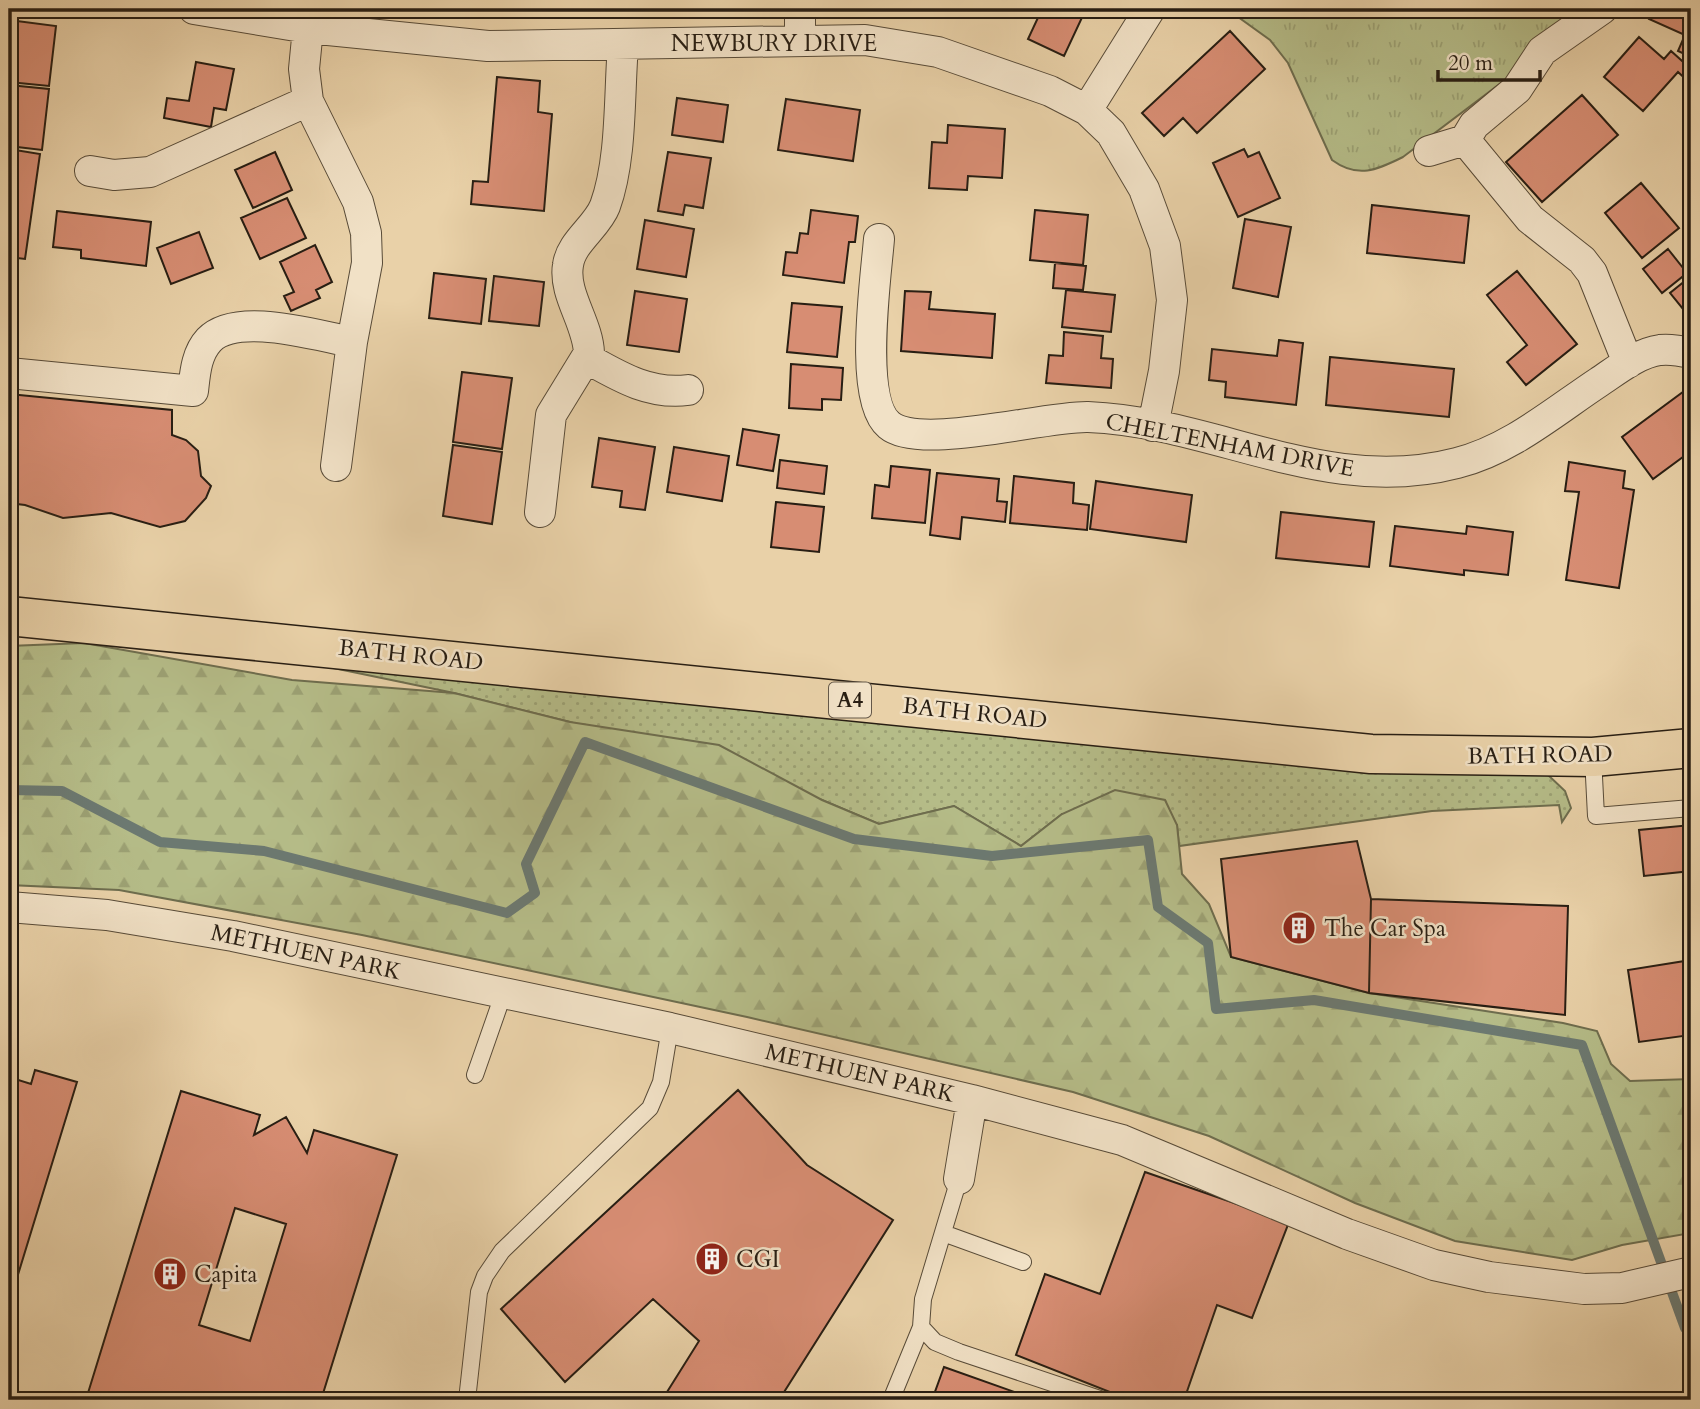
<svg xmlns="http://www.w3.org/2000/svg" width="1700" height="1409" font-family="Cardo,serif">
	<style>
		.grass { fill: url(#grass-dots); stroke: #6e6d4e; stroke-width: 2 }
		.forest { fill: url(#forest-firs); stroke: #6e6d4e; stroke-width: 2 }
		.park { fill: url(#park-tufts); stroke: #6e6d4e; stroke-width: 2 }
		.lines { fill: none; stroke-linecap: round; stroke-linejoin: round }
		.stream { stroke: #6c7971; stroke-width: 10 }
		.building { fill: #d78d73; stroke: #281e13; stroke-width: 2; fill-rule: evenodd }
		.lane-casing { stroke: #584b38; stroke-width: 18 }
		.street-casing { stroke: #584b38; stroke-width: 32 }
		.primary-casing { stroke: #281e13; stroke-width: 41 }
		.lane { stroke: #f1e1c6; stroke-width: 16 }
		.street { stroke: #f1e1c6; stroke-width: 30 }
		.primary { stroke: #e9d1a8; stroke-width: 38 }
		.labels { text-anchor: middle; dominant-baseline: central; stroke-width: 5; stroke-linejoin: round; paint-order: stroke }
		.shield { fill: #f1e1c6; stroke: #645849; stroke-width: 2 }
		.shield-label { font-size: 21px; font-weight: bold; fill: #281e13 }
		.street-label { font-size: 23px; fill: #281e13; stroke: #f1e1c6 }
		.poi-label { font-size: 23px; fill: #281e13; stroke: #f1e1c6; text-anchor: start }
	</style>
	<defs>
		<pattern id="grass-dots" width="8" height="8" patternUnits="userSpaceOnUse" patternTransform="scale(1.75)"><rect width="8" height="8" fill="#b5bc88"/><path d="M2 2h.1M6 6h.1" fill="none" stroke="#9ca174" stroke-width="1.8" stroke-linecap="round"/></pattern>
		<pattern id="forest-firs" width="22" height="20" patternUnits="userSpaceOnUse" patternTransform="scale(1.75)"><rect width="22" height="20" fill="#b5bc88"/><path d="M5 1l3.5 6h-7zM16 11l3.5 6h-7z" fill="#9ca174"/></pattern>
		<pattern id="park-tufts" width="24" height="20" patternUnits="userSpaceOnUse" patternTransform="scale(1.75)"><rect width="24" height="20" fill="#b5bc88"/><path d="M3 7l-1-3M5 7V3M7 7l1-3M15 17l-1-3M17 17v-4M19 17l1-3" fill="none" stroke="#9ca174"/></pattern>
	</defs>
	<rect width="100%" height="100%" fill="#e9d1a8"/>
	<filter id="stains"><feTurbulence type="fractalNoise" baseFrequency=".00286" numOctaves="4"/><feColorMatrix values="0 0 0 0 .2 0 0 0 0 .09 0 0 0 0 .02 0 0 0 .5 -.17"/></filter>
	<radialGradient id="worn" r=".72"><stop offset=".6" stop-color="#630" stop-opacity="0"/><stop offset="1" stop-color="#630" stop-opacity=".3"/></radialGradient>
	<path class="grass" d="M314 664 1547 774 1565 791 1571 808 1562 822 1559 805 1432 811 1179 846 1177 825 1062 814 1021 846 954 806 879 824 822 800 570 722 454 693Z"/>
	<path class="forest" d="M84 643 292 680 454 693 570 722 719 745 822 800 879 824 954 806 1021 846 1062 814 1115 790 1165 800 1177 825 1182 874 1209 904 1231 957 1369 993 1563 1023 1597 1031 1611 1064 1630 1081 1691 1079V1233L1622 1245 1572 1260 1455 1241 1355 1203 1209 1136 1073 1092 747 1017 362 935 119 890 9 885V646Z"/>
	<path class="park" d="M1227 9H1599L1403 157C1377 170 1358 179 1332 160L1288 63 1270 40Z"/>
	<g class="lines">
		<path class="stream" d="M9 790 62 791 160 842 264 851 507 913 535 893 526 864 585 742 854 839 992 856 1148 840 1158 907 1208 943 1216 1009 1314 1000 1582 1045 1685 1328 1691 1330"/>
	</g>
	<path class="building" d="M1042 9H1086L1064 56 1028 39Z
		M1653 9H1691V57L1678 51 1685 35 1649 19Z
		M9 20 56 26 49 86 9 82Z
		M1230 31 1265 69 1197 133 1183 118 1164 136 1142 113Z
		M1639 37 1664 59 1671 51 1691 69V84L1678 72 1643 111 1604 77Z
		M196 62 234 69 226 110 214 108 211 127 164 118 167 98 189 101Z
		M497 77 540 81 538 112 552 114 544 211 471 204 473 181 488 182Z
		M9 85 49 89 42 150 9 146Z
		M1582 95 1618 135 1542 202 1506 162Z
		M677 98 728 105 723 142 672 135Z
		M786 99 860 110 853 161 778 150Z
		M948 125 1005 129 1002 178 968 176 967 190 929 188 932 142 947 143Z
		M9 149 40 154 25 259 9 257Z
		M1244 149 1248 157 1259 152 1280 198 1238 217 1213 163Z
		M275 152 292 190 253 208 235 170Z
		M668 152 711 158 703 208 685 205 683 215 658 211Z
		M1641 183 1679 228 1642 258 1605 213Z
		M287 198 306 238 260 259 241 218Z
		M1372 205 1469 216 1464 263 1367 253Z
		M811 210 858 216 855 242H849L844 283 783 275 786 252 797 253 800 233 808 234Z
		M1035 210 1088 215 1083 265 1030 260Z
		M57 211 151 222 146 266 81 258V250L53 247Z
		M1245 219 1291 227 1278 297 1233 288Z
		M645 220 694 229 686 277 637 269Z
		M199 232 213 268 171 284 157 248Z
		M315 245 332 282 316 290 320 298 291 311 284 296 294 292 280 262Z
		M1668 249 1687 273 1662 293 1643 269Z
		M1055 263 1086 266 1083 290 1053 288Z
		M1517 271 1577 344 1526 385 1507 362 1527 345 1487 295Z
		M434 273 486 279 481 324 429 318Z
		M494 276 544 282 539 326 489 321Z
		M1691 276V319L1670 293Z
		M1066 290 1115 295 1111 332 1062 327Z
		M635 291 687 299 679 352 627 345Z
		M905 291 931 292 929 309 995 314 992 358 901 351Z
		M792 303 842 307 837 357 787 352Z
		M1064 332 1103 336 1101 358 1113 359 1111 388 1046 383 1049 355 1063 356Z
		M1279 340 1303 343 1296 405 1225 397 1226 382 1209 380 1212 349 1277 356Z
		M1330 357 1454 369 1449 417 1326 405Z
		M791 364 843 368 841 400 822 399V410L789 408Z
		M462 372 512 378 502 449 453 442Z
		M1691 386V451L1653 479 1622 437Z
		M9 394 172 410V435L186 440 198 451 201 476 211 486 206 498 185 521 160 527 111 513 63 518 25 505 9 503Z
		M743 429 779 435 773 471 737 465Z
		M599 438 655 447 645 510 620 507 622 491 592 487Z
		M453 445 502 452 492 524 443 516Z
		M674 447 729 456 722 501 667 492Z
		M780 460 827 466 824 494 777 488Z
		M1569 462 1625 471 1623 488 1634 490 1619 588 1566 580 1579 492 1565 491Z
		M891 466 930 470 925 523 872 518 875 485 889 487Z
		M937 473 999 479 997 501 1007 502 1005 522 962 517 960 539 930 535Z
		M1014 476 1074 483 1073 503 1089 505 1087 530 1010 523Z
		M1096 481 1192 495 1186 542 1090 529Z
		M776 502 824 507 819 552 771 547Z
		M1281 512 1374 522 1369 567 1276 558Z
		M1395 526 1466 534 1467 526 1513 532 1508 575 1464 570V575L1390 566Z
		M1691 825V871L1644 876 1639 830Z
		M1357 841 1371 899 1369 993 1231 957 1221 859Z
		M1371 899 1568 906 1565 1015 1369 993Z
		M1691 960V1035L1639 1042 1628 970Z
		M35 1070 77 1082 9 1304V1077L31 1084Z
		M738 1090 807 1165 893 1220 779 1400H662L699 1341 653 1299 565 1382 501 1309Z
		M181 1091 260 1115 254 1135 286 1117 307 1153 314 1130 397 1155 321 1400H113L88 1393ZM235 1208 286 1224 250 1341 199 1325Z
		M1145 1172 1289 1222 1252 1318 1217 1305 1184 1400H1130L1016 1355 1045 1274 1100 1294Z
		M944 1367 1034 1399 932 1400Z"/>
	<g class="lines">
		<defs>
			<path id="lane" d="M1593 757 1596 816 1691 808
				M475 1075 504 992
				M943 1233 1023 1262
				M921 1327 935 1342 959 1352 1103 1400
				M467 1400 479 1292 485 1276 502 1251 650 1108 661 1082 670 1028
				M891 1400 921 1327 923 1299 959 1179"/>
			<path id="street" d="M194 9 308 28 488 46 865 40 938 52 1050 91 1087 110 1111 133 1144 189 1165 246 1172 300 1164 371 1153 426
				M800 9V40
				M1602 9 1542 51 1517 89 1474 125 1465 140 1530 219 1582 260 1592 273 1628 363
				M308 28 304 69 308 101 358 202 366 233 367 263 352 342 336 466
				M1087 110 1150 9
				M1429 151 1465 140
				M90 171 114 175 150 172 308 101
				M879 239C876 277 858 400 889 425 920 451 1044 416 1088 417 1216 422 1326 497 1457 463 1510 450 1555 411 1599 382 1617 370 1638 353 1660 350 1669 349 1682 351 1691 353
				M588 359C620 377 650 395 688 390
				M9 373 193 391C195 374 196 354 209 340 237 311 317 336 352 342
				M540 512 551 415 589 353C588 323 563 294 568 265 571 242 597 227 605 206 622 160 619 94 623 45
				M9 907 107 915 233 936 670 1028 972 1100 1122 1140 1347 1234 1434 1265 1489 1277 1584 1289 1622 1288 1691 1272
				M959 1179 972 1100"/>
			<path id="primary" d="M9 616 1371 754 1593 757 1691 748"/>
		</defs>
		<use href="#lane" class="lane-casing"/>
		<use href="#street" class="street-casing"/>
		<use href="#primary" class="primary-casing"/>
		<use href="#lane" class="lane"/>
		<use href="#street" class="street"/>
		<use href="#primary" class="primary"/>
	</g>
	<defs>
		<symbol id="building-disc" viewBox="-11 -11 22 22"><circle r="9.5" fill="#8f2418" stroke="#f1e1c6"/><path d="M-4-6H4V6H1V3H-1V6H-4ZM-2.5-4.3h1.7v1.8h-1.7ZM.8-4.3h1.7v1.8H.8ZM-2.5-1h1.7V.8h-1.7ZM.8-1h1.7V.8H.8Z" fill="#fff"/></symbol>
	</defs>
	<g fill-rule="evenodd">
		<use href="#building-disc" x="1280" y="909" width="38" height="38"/>
		<use href="#building-disc" x="693" y="1240" width="38" height="38"/>
		<use href="#building-disc" x="151" y="1255" width="38" height="38"/>
	</g>
	<g class="labels">
		<rect class="shield" x="829" y="682.5" width="42" height="35" rx="5"/>
		<g class="shield-label">
			<text x="850" y="700">A4</text>
		</g>
		<g class="street-label">
			<text x="774" y="43">NEWBURY DRIVE</text>
			<text transform="translate(1230 445) rotate(11)">CHELTENHAM DRIVE</text>
			<text transform="translate(411 655) rotate(6)">BATH ROAD</text>
			<text transform="translate(975 713) rotate(6)">BATH ROAD</text>
			<text transform="translate(1540 755) rotate(-1)">BATH ROAD</text>
			<text transform="translate(306 952) rotate(12)">METHUEN PARK</text>
			<text transform="translate(860 1073) rotate(13)">METHUEN PARK</text>
		</g>
		<g class="poi-label">
			<text x="1324" y="928">The Car Spa</text>
			<text x="736" y="1259">CGI</text>
			<text x="194" y="1274">Capita</text>
		</g>
	</g>
	<rect width="1700" height="1409" fill="none" stroke="#e9d1a8" stroke-width="35"/>
	<rect x="10" y="10" width="1679" height="1388" fill="none" stroke="#281e13" stroke-width="3.5"/>
	<rect x="18" y="18" width="1665" height="1374" fill="none" stroke="#281e13" stroke-width="2"/>
	<path d="M1438 70v10h102v-10" fill="none" stroke="#281e13" stroke-width="3.5"/>
	<text x="1448" y="70" font-size="21" fill="#281e13" stroke="#f1e1c6" stroke-width="5" paint-order="stroke">20 m</text>
	<rect width="100%" height="100%" filter="url(#stains)"/>
	<rect width="100%" height="100%" fill="url(#worn)"/>
</svg>
